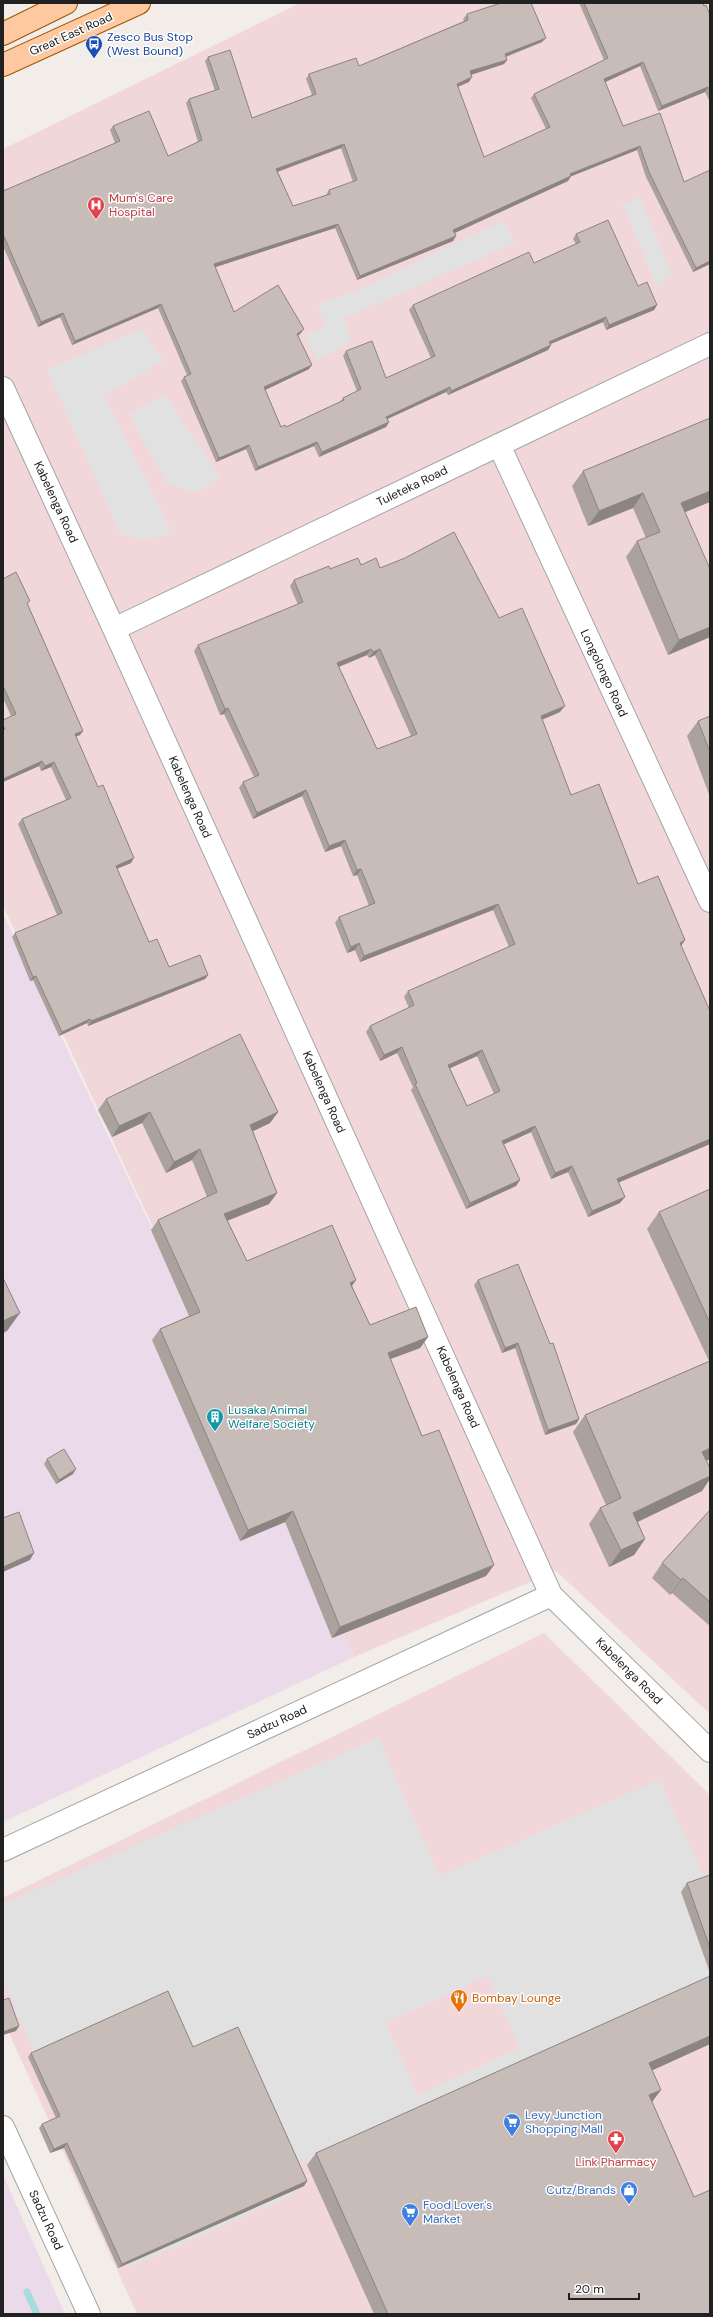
<svg xmlns="http://www.w3.org/2000/svg" width="713" height="2317" font-family="'DM Sans',sans-serif">
	<style>
		.commercial { fill: #f2d7da }
		.industrial { fill: #ebdaea }
		.parking { fill: #e1e1e1; fill-rule: evenodd }
		.lines { fill: none; stroke-linecap: round; stroke-linejoin: round }
		.stream { stroke: #a8dbe0; stroke-width: 7 }
		.street-casing { stroke: #a5a5a5; stroke-width: 24 }
		.primary-casing { stroke: #9e5500; stroke-width: 24 }
		.street { stroke: #fff; stroke-width: 22 }
		.primary { stroke: #fec9a0; stroke-width: 22 }
		.wall { fill: #aba29d; fill-rule: evenodd }
		.shaded-wall { fill: #8b8480 }
		.building { fill: #c7bcb7; stroke: #8b8480; fill-rule: evenodd }
		.labels { text-anchor: middle; dominant-baseline: central; stroke-width: 3; stroke-linejoin: round; paint-order: stroke }
		.street-label { font-size: 12px; fill: #212121; stroke: #fff }
		.transit-label { font-size: 12px; fill: #164399; stroke: #fff; text-anchor: start }
		.health-label { font-size: 12px; fill: #be3a42; stroke: #fff; text-anchor: start }
		.culture-label { font-size: 12px; fill: #0d838f; stroke: #fff; text-anchor: start }
		.food-label { font-size: 12px; fill: #c56008; stroke: #fff; text-anchor: start }
		.shop-label { font-size: 12px; fill: #366cbe; stroke: #fff; text-anchor: start }
	</style>
	<rect width="100%" height="100%" fill="#f2ede8"/>
	<path class="commercial" d="M300 3H710V1714L556 1571 354 1657 3 906V149Z
		M544 1633 710 1795V2314H137L3 2020V1898Z"/>
	<path class="industrial" d="M3 913 354 1657 3 1822Z
		M3 2175 65 2314H3Z"/>
	<path class="parking" d="M640 197 673 278 666 276 664 283 657 288 623 205Z
		M503 221 515 243 344 318 351 342 317 360 305 335 326 326 317 304 353 292Z
		M142 329 164 361 104 395 172 533 141 540 121 534 47 370Z
		M164 394 220 476 198 493 167 484 129 414Z
		M378 1738 439 1876 659 1780 710 1889V1980L611 2029 307 2165 305 2159 282 2170 293 2195 130 2267 3 1981V1904ZM488 1976 520 2048 418 2095 385 2023Z"/>
	<g class="lines">
		<path class="stream" d="M27 2292 37 2314"/>
		<defs>
			<path id="street" d="M3 388 114 629 551 1595 710 1751
				M499 445 710 901
				M114 629 710 344
				M3 1850 551 1595
				M3 2127 89 2314"/>
			<path id="primary" d="M3 34 66 3
				M3 65 139 3"/>
		</defs>
		<use href="#street" class="street-casing"/>
		<use href="#primary" class="primary-casing"/>
		<use href="#street" class="street"/>
		<use href="#primary" class="primary"/>
	</g>
	<path class="wall" d="M579 3H703L710 15V102L705 92 658 111 640 66 605 82 623 126 660 113 710 264 693 272 646 177 637 150 571 176 568 181 455 233 456 236 453 241 357 280 335 228 215 267 234 312 301 333 298 336 309 369 265 390 281 427H286L340 402 343 398 357 391 343 356 346 351 386 378 431 358 409 310 413 305 534 263 576 244 573 239 576 234 638 286 657 305 654 310 606 330 603 322 550 344 551 345 548 350 448 395 446 392 387 419 389 422 386 427 319 457 314 446 255 471 246 449 216 462 181 381 184 377 187 375 158 308 72 345 60 317 38 327 3 246V191L115 143 110 130 113 126 168 156 198 142 186 103 189 99 215 91 205 61 208 57 252 118 312 95 306 79 309 74 359 66 464 21 463 19 467 14 542 42 506 57 507 60 504 64 471 75 469 82 458 87 484 157 546 129 531 98 534 94 604 60ZM341 148 353 182 329 190 326 195V196L293 206 278 172Z
		M710 418 685 512 710 637 668 655 626 557 637 541 646 538 633 508 588 526 572 486 583 471Z
		M361 565 380 568 499 618 560 712 542 719 571 795 638 884 685 940 681 946 710 1011V1144L618 1183 620 1203 588 1217 568 1172 551 1179 531 1132 504 1144 520 1180 516 1186 466 1209 411 1090 413 1087 397 1053 380 1061 366 1032 370 1026 409 1008 404 997 408 991 509 947 493 910 360 962 355 950 347 953 335 923 339 917 369 906 357 875 353 876 341 846 325 852 302 796 253 819 239 788 243 782 254 777 224 714 220 715 194 651 198 645 298 605 290 586 294 580 330 569ZM367 655 369 658 375 655 411 736 377 749 339 667ZM477 1056 494 1094 467 1106 450 1068Z
		M3 579 28 605 83 731 80 735 76 737 131 863 117 869 149 942 169 967 208 975 205 979 88 1026 87 1023 59 1036 33 980 30 981 12 937 15 933 57 915 18 824 22 819 66 800 51 767 41 771 39 766 3 782V720L11 716 3 698Z
		M710 716V797L687 736 698 721Z
		M106 1099 278 1112 270 1123 253 1131 277 1193 269 1204 227 1220 247 1261 356 1280 352 1286 370 1325 428 1337 420 1348 390 1359 422 1436 494 1565 486 1576 332 1638 285 1522 240 1541 152 1340 160 1329 189 1316 151 1230 158 1220 207 1197 192 1160 166 1173 142 1123 112 1137 98 1110Z
		M710 1189V1459L706 1461 702 1491 638 1522 645 1539 634 1555 609 1567 589 1524 600 1508 606 1505 573 1432 585 1415 709 1361 647 1229 659 1212Z
		M478 1280 579 1419 576 1424 545 1435 515 1348 502 1353 474 1285Z
		M47 1459 73 1474 56 1484 44 1464Z
		M710 1510V1626L672 1593 670 1595 652 1578 662 1563Z
		M710 1875V1969L709 1970 681 1892 687 1883Z
		M710 2044 652 2070V2103L694 2197 710 2314H374L307 2165 316 2153Z
		M193 2047 307 2181 304 2186 118 2268 64 2148 50 2153 39 2128 42 2124 56 2118 28 2057 31 2053Z"/>
	<path class="shaded-wall" d="M546 38 542 42 502 58 505 54Z
		M507 60 504 64 467 76 470 71Z
		M643 62 640 66 601 84 604 79Z
		M472 77 469 82 454 88 457 84Z
		M708 87 705 92 658 111 662 106Z
		M344 144 341 148 273 173 276 169Z
		M640 146 637 150 567 178 570 174Z
		M571 176 568 181 450 235 453 230Z
		M338 224 335 228 210 269 214 264Z
		M456 236 453 241 357 280 360 276Z
		M710 261V264L693 272 696 268Z
		M161 304 158 308 72 345 75 341Z
		M657 305 654 310 606 330 609 325Z
		M63 313 60 317 38 327 41 322Z
		M606 317 603 322 546 346 549 342Z
		M304 329 301 333 294 338 297 334Z
		M551 345 548 350 448 395 451 391Z
		M312 365 309 369 261 392 264 387Z
		M450 387 446 392 383 421 386 417Z
		M389 422 386 427 319 457 322 452Z
		M317 442 314 446 255 471 258 467Z
		M249 445 246 449 216 462 219 458Z
		M710 491V502L671 518 681 503Z
		M643 493 633 508 588 526 599 511Z
		M710 627V637L668 655 679 640Z
		M371 649 367 655 333 669 337 663Z
		M380 649 375 655 369 658 373 652Z
		M565 706 560 712 537 722 541 716Z
		M228 708 224 714 220 715 225 709Z
		M83 731 80 735 71 738 75 734Z
		M42 761 39 766 3 782V779Z
		M54 762 51 767 41 771 45 766Z
		M306 790 302 796 253 819 257 813Z
		M345 840 341 846 325 852 329 846Z
		M134 858 131 863 113 870 116 866Z
		M361 869 357 875 353 876 357 870Z
		M498 904 493 910 360 962 364 956Z
		M685 940 681 946 680 943Z
		M359 943 355 950 347 953 351 947Z
		M208 975 205 979 88 1026 91 1021Z
		M36 976 33 980 30 981 33 977Z
		M90 1019 87 1023 59 1036 62 1032Z
		M402 1047 397 1053 380 1061 384 1055Z
		M482 1050 477 1056 444 1071 448 1065Z
		M150 1112 142 1123 112 1137 119 1126Z
		M278 1112 270 1123 243 1136 250 1125Z
		M535 1126 531 1132 498 1147 502 1141Z
		M710 1139V1144L612 1185 617 1179Z
		M200 1149 192 1160 166 1173 174 1162Z
		M572 1166 568 1172 551 1179 555 1173Z
		M520 1180 516 1186 466 1209 470 1203Z
		M277 1193 269 1204 217 1225 224 1214Z
		M625 1197 620 1203 588 1217 592 1211Z
		M356 1280 348 1291 350 1283Z
		M20 1313 7 1331 3 1333V1321Z
		M428 1337 420 1348 380 1363 388 1353Z
		M518 1343 515 1348 502 1353 505 1348Z
		M579 1419 576 1424 545 1435 548 1430Z
		M710 1448V1459L690 1468 702 1452Z
		M76 1469 73 1474 56 1484 59 1480Z
		M710 1476V1479L702 1491 622 1529 633 1513Z
		M293 1511 285 1522 240 1541 248 1530Z
		M645 1539 634 1555 609 1567 621 1550Z
		M34 1553 30 1560 3 1572V1567Z
		M494 1565 486 1576 332 1638 340 1627Z
		M683 1578 672 1593 670 1595 681 1580Z
		M19 2026 16 2031 3 2035V2032Z
		M710 2036V2044L640 2076 649 2063Z
		M661 2090 652 2102 649 2095Z
		M67 2143 64 2148 50 2153 54 2149Z
		M307 2181 304 2186 118 2268 122 2264Z"/>
	<path class="building" d="M501 3H531L546 38 505 54 507 60 470 71 472 77 457 84 484 157 550 127 534 94 608 58 584 3H703L704 6 706 5 710 15V91L708 87 662 106 643 62 604 79 623 126 660 113 684 182 710 170V261L696 268 649 172 640 146 570 174 571 176 453 230 456 236 360 276 338 224 214 264 234 312 278 285 304 329 297 334 312 365 264 387 281 427 285 425 286 427 344 400 343 398 361 389 346 351 372 341 386 378 435 356 413 305 529 252 534 263 580 242 576 234 608 220 638 286 647 282 657 305 609 325 606 317 549 342 551 345 451 391 450 387 386 417 389 422 322 452 317 442 258 467 249 445 219 458 184 377 191 374 161 304 75 341 63 313 41 322 3 234V191L120 141 113 126 149 111 168 156 202 140 189 99 219 89 208 57 230 50 252 118 316 94 309 74 356 58 359 66 468 20 467 14ZM344 144 357 180 329 190 330 194 293 206 276 169Z
		M710 418V491L681 503 710 569V627L679 640 637 541 660 532 643 493 599 511 583 471Z
		M454 532 499 618 522 608 565 706 541 716 571 795 599 784 638 884 658 876 685 940 680 943 710 1011V1139L617 1179 625 1197 592 1211 572 1166 555 1173 535 1126 502 1141 520 1180 470 1203 415 1084 417 1083 402 1047 384 1055 370 1026 414 1005 408 991 515 944 498 904 364 956 359 943 351 947 339 917 375 903 361 869 357 870 345 840 329 846 306 790 257 813 243 782 259 775 228 708 225 709 198 645 303 602 294 580 329 566 330 569 358 558 361 565 376 558 380 568 405 558ZM371 649 373 652 380 649 417 734 377 749 337 663ZM482 1050 500 1091 467 1106 448 1065Z
		M16 572 30 601 27 603 83 731 75 734 98 787 103 785 134 858 116 866 149 942 157 939 169 967 200 955 208 975 91 1021 90 1019 62 1032 36 976 33 977 15 933 62 913 22 819 71 798 54 762 45 766 42 761 3 779V730L5 729 3 725V720L16 714 3 686V579Z
		M710 716V752L698 721Z
		M240 1034 278 1112 250 1125 277 1193 224 1214 247 1261 332 1225 356 1280 350 1283 370 1325 416 1307 428 1337 388 1353 422 1436 439 1430 494 1565 340 1627 293 1511 248 1530 160 1329 200 1312 158 1220 217 1192 200 1149 174 1162 150 1112 119 1126 106 1099Z
		M710 1189V1323L659 1212Z
		M518 1264 550 1344 553 1343 579 1419 548 1430 518 1343 505 1348 478 1280Z
		M3 1278 20 1313 3 1321Z
		M710 1361V1448L702 1452 710 1468V1476L633 1513 645 1539 621 1550 600 1508 621 1498 585 1415Z
		M64 1449 76 1469 59 1480 47 1459Z
		M710 1510V1602L683 1578 681 1580 662 1563Z
		M19 1512 34 1553 3 1567V1518Z
		M710 1875V1948L687 1883Z
		M710 1976V2036L649 2063 661 2090 649 2095 694 2197 710 2190V2314H388L316 2153Z
		M168 1991 193 2047 238 2027 307 2181 122 2264 67 2143 54 2149 42 2124 60 2116 31 2053Z
		M9 1998 19 2026 3 2032V2000Z"/>
	<defs>
		<symbol id="bus-pin" viewBox="-11 -11 22 30"><path d="M0 17L-7.5 6A9.5 9.5 0 1 1 7.5 6Z" fill="#1a4fb4" stroke="#fff"/><path d="M-5-6H5V4H4V6H2V4H-2V6H-4V4H-5ZM-3.5-4V0h7V-4ZM-3.5 1.2v1.5H-2V1.2ZM2 1.2v1.5H3.5V1.2Z" fill="#fff"/></symbol>
		<symbol id="hospital-pin" viewBox="-11 -11 22 30"><path d="M0 17L-7.5 6A9.5 9.5 0 1 1 7.5 6Z" fill="#e0444e" stroke="#fff"/><path d="M-5-5h3v3.5h4V-5h3V5h-3V1.5h-4V5h-3Z" fill="#fff"/></symbol>
		<symbol id="building-pin" viewBox="-11 -11 22 30"><path d="M0 17L-7.5 6A9.5 9.5 0 1 1 7.5 6Z" fill="#0f9aa8" stroke="#fff"/><path d="M-4-6H4V6H1V3H-1V6H-4ZM-2.5-4.3h1.7v1.8h-1.7ZM.8-4.3h1.7v1.8H.8ZM-2.5-1h1.7V.8h-1.7ZM.8-1h1.7V.8H.8Z" fill="#fff"/></symbol>
		<symbol id="restaurant-pin" viewBox="-11 -11 22 30"><path d="M0 17L-7.5 6A9.5 9.5 0 1 1 7.5 6Z" fill="#e8710a" stroke="#fff"/><path d="M-5-6h1v4h1v-4h1v4h1v-4h1v5L-1.5 .5V6h-2V.5L-5-1ZM5-6V6H3V1.5H1.5Q1.5-4 5-6Z" fill="#fff"/></symbol>
		<symbol id="supermarket-pin" viewBox="-11 -11 22 30"><path d="M0 17L-7.5 6A9.5 9.5 0 1 1 7.5 6Z" fill="#3f7fe0" stroke="#fff"/><path d="M-6-5.5h2.5l.6 2H6L4.5 2H-2.5L-4.4-4H-6ZM-1.5 3.2a1.3 1.3 0 1 0 .1 0ZM3 3.2a1.3 1.3 0 1 0 .1 0Z" fill="#fff"/></symbol>
		<symbol id="pharmacy-pin" viewBox="-11 -11 22 30"><path d="M0 17L-7.5 6A9.5 9.5 0 1 1 7.5 6Z" fill="#e0444e" stroke="#fff"/><path d="M-2-6h4v4h4v4h-4v4h-4v-4h-4v-4h4Z" fill="#fff"/></symbol>
		<symbol id="shop-pin" viewBox="-11 -11 22 30"><path d="M0 17L-7.5 6A9.5 9.5 0 1 1 7.5 6Z" fill="#3f7fe0" stroke="#fff"/><path d="M-5-2.5h2.3a2.7 3.5 0 0 1 5.4 0H5L5.5 6h-11ZM-1.5-2.5h3a1.5 2.3 0 0 0-3 0Z" fill="#fff"/></symbol>
	</defs>
	<g fill-rule="evenodd">
		<use href="#bus-pin" x="84" y="34" width="20" height="27"/>
		<use href="#hospital-pin" x="86" y="195" width="20" height="27"/>
		<use href="#building-pin" x="205" y="1407" width="20" height="27"/>
		<use href="#restaurant-pin" x="449" y="1988" width="20" height="27"/>
		<use href="#supermarket-pin" x="502" y="2112" width="20" height="27"/>
		<use href="#pharmacy-pin" x="606" y="2129" width="20" height="27"/>
		<use href="#shop-pin" x="619" y="2180" width="20" height="27"/>
		<use href="#supermarket-pin" x="400" y="2202" width="20" height="27"/>
	</g>
	<g class="labels">
		<g class="street-label">
			<text transform="translate(71 34) rotate(-24)">Great East Road</text>
			<text transform="translate(412 486) rotate(-26)">Tuleteka Road</text>
			<text transform="translate(56 502) rotate(65)">Kabelenga Road</text>
			<text transform="translate(604 673) rotate(65)">Longolongo Road</text>
			<text transform="translate(190 797) rotate(66)">Kabelenga Road</text>
			<text transform="translate(324 1092) rotate(66)">Kabelenga Road</text>
			<text transform="translate(458 1387) rotate(66)">Kabelenga Road</text>
			<text transform="translate(629 1671) rotate(45)">Kabelenga Road</text>
			<text transform="translate(277 1722) rotate(-25)">Sadzu Road</text>
			<text transform="translate(46 2220) rotate(65)">Sadzu Road</text>
		</g>
		<g class="transit-label">
			<text x="107" y="37">Zesco Bus Stop<tspan x="107" dy="14">(West Bound)</tspan></text>
		</g>
		<g class="health-label">
			<text x="109" y="198">Mum's Care<tspan x="109" dy="14">Hospital</tspan></text>
			<text x="616" y="2162" text-anchor="middle">Link Pharmacy</text>
		</g>
		<g class="culture-label">
			<text x="228" y="1410">Lusaka Animal<tspan x="228" dy="14">Welfare Society</tspan></text>
		</g>
		<g class="food-label">
			<text x="472" y="1998">Bombay Lounge</text>
		</g>
		<g class="shop-label">
			<text x="525" y="2115">Levy Junction<tspan x="525" dy="14">Shopping Mall</tspan></text>
			<text x="616" y="2190" text-anchor="end">Cutz/Brands</text>
			<text x="423" y="2205">Food Lover's<tspan x="423" dy="14">Market</tspan></text>
		</g>
	</g>
	<rect width="713" height="2317" fill="none" stroke="#212121" stroke-width="8"/>
	<path d="M569 2293v6h70v-6" fill="none" stroke="#212121" stroke-width="2"/>
	<text x="575" y="2293" font-size="12" fill="#212121" stroke="#ffffff" stroke-width="3" paint-order="stroke">20 m</text>
</svg>
